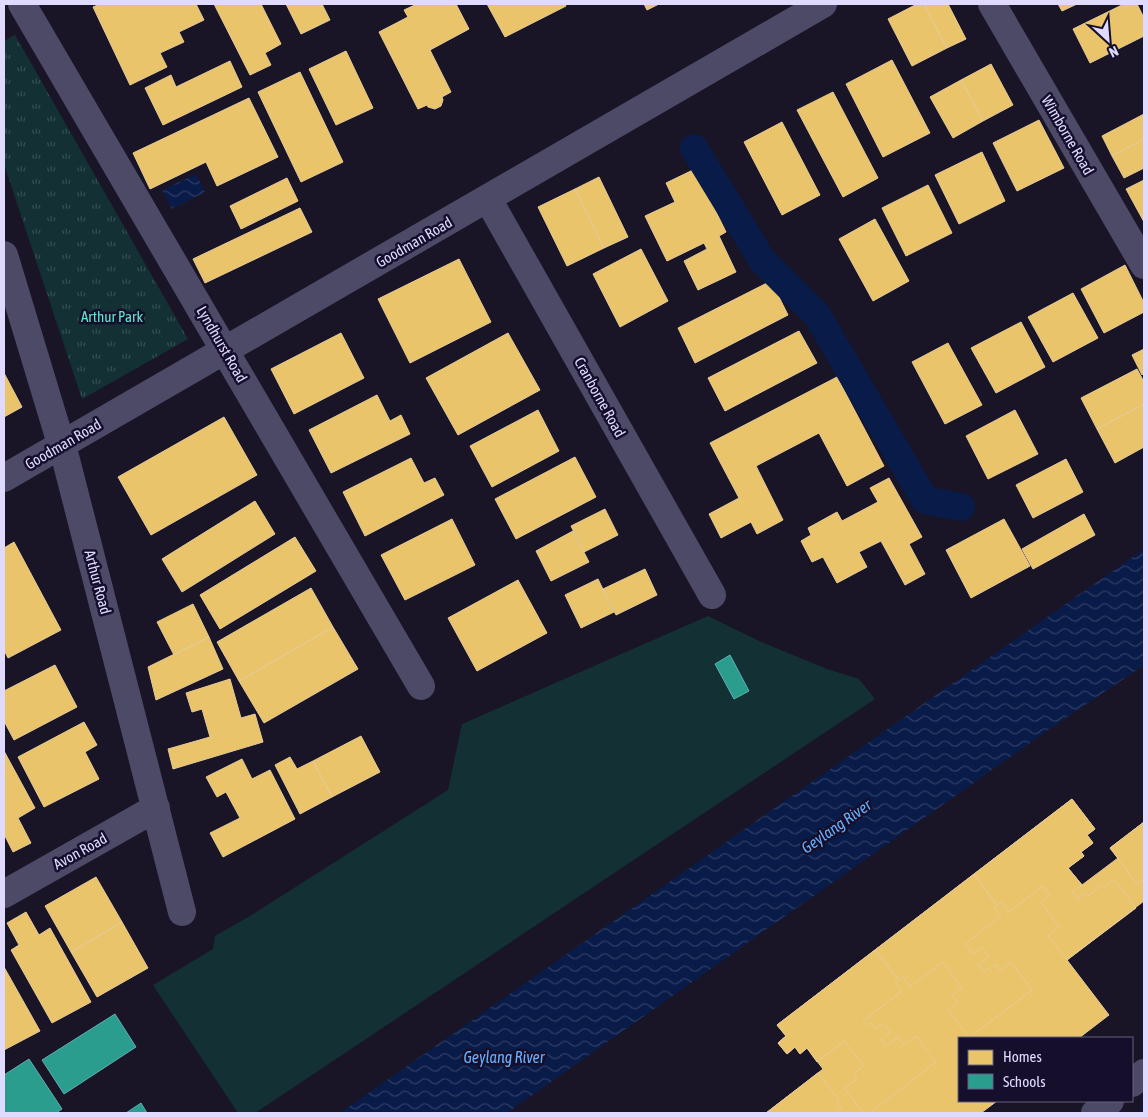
<svg xmlns="http://www.w3.org/2000/svg" width="1148" height="1117" font-family="'Asap Condensed',sans-serif">
	<style>
		.grass { fill: url(#grass-tufts) }
		.pitch { fill: #133134 }
		.water { fill: url(#water-waves) }
		.homes { fill: #e9c46a; stroke: #e6cb97 }
		.schools { fill: #2a9d8f; stroke: #61afb1 }
		.lines { fill: none; stroke-linecap: round; stroke-linejoin: round }
		.canal { stroke: #091c49; stroke-width: 28 }
		.minor { stroke: #4d4a67; stroke-width: 28 }
		.labels { text-anchor: middle; dominant-baseline: central; stroke-width: 5; stroke-linejoin: round; paint-order: stroke }
		.street-label { font-size: 15px; fill: #e0daff; stroke: #150f2c }
		.park-label { font-size: 15px; fill: #5ce9cd; stroke: #150f2c }
		.water-label { font-size: 16px; font-style: italic; fill: #68b1ff; stroke: #150f2c }
	</style>
	<defs>
		<pattern id="grass-tufts" width="24" height="20" patternUnits="userSpaceOnUse" patternTransform="scale(1.25)"><rect width="24" height="20" fill="#133134"/><path d="M3 7l-1-3M5 7V3M7 7l1-3M15 17l-1-3M17 17v-4M19 17l1-3" fill="none" stroke="#354e52"/></pattern>
		<pattern id="water-waves" width="16" height="10" patternUnits="userSpaceOnUse" patternTransform="scale(1.25)"><rect width="16" height="10" fill="#091c49"/><path d="M0 5q4-4 8 0t8 0" fill="none" stroke="#2d3c64"/></pattern>
	</defs>
	<rect width="100%" height="100%" fill="#191526"/>
	<path class="grass" d="M15 35 188 339 82 399 4 164V41Z"/>
	<path class="pitch" d="M708 616 759 641 827 669 859 679 875 699 255 1113H238L153 985 213 949 215 936 250 916 448 790 462 724Z"/>
	<path class="water" d="M196 174 205 192 172 209 162 190Z
		M1144 549V665L1047 731 507 1113H340Z"/>
	<path class="homes" d="M100 4H196L204 20 179 32 184 42 160 53 167 67 130 85 93 7Z
		M214 4H261L281 44 265 53 271 65 250 75Z
		M286 4H322L330 20 301 34Z
		M417 4H456L469 29 430 50 451 92 442 97 443 100 441 106 435 109 428 107 427 105 418 109 379 32 408 17 404 10Z
		M487 4H565L566 6 505 37Z
		M644 4H659L647 10Z
		M917 4H924L947 48 912 66 888 19Z
		M924 4H948L966 39 947 48Z
		M1058 4H1077L1062 11Z
		M1124 4H1137L1144 18V36L1090 63 1073 29Z
		M346 51 373 108 336 125 309 69Z
		M892 60 930 133 883 157 846 84Z
		M230 61 242 87 163 125 145 88 171 75 176 87Z
		M991 64 1013 105 983 121 961 80Z
		M300 72 343 162 301 182 258 92Z
		M961 80 983 121 953 138 930 97Z
		M833 92 878 178 843 197 797 110Z
		M249 98 278 157 217 186 206 162 150 189 133 153Z
		M1144 114V139L1112 156 1102 136Z
		M1039 120 1064 168 1017 191 993 143Z
		M782 122 820 195 782 215 744 142Z
		M1144 139V168L1124 178 1112 156Z
		M982 152 1005 201 959 224 935 175Z
		M695 169 726 232 719 236 736 272 698 290 684 261 707 249 704 243 667 261 645 216 675 202 666 183Z
		M599 177 628 237 604 248 575 189Z
		M287 178 298 201 241 229 230 206Z
		M1144 180V222L1126 189Z
		M928 185 952 233 906 256 882 208Z
		M575 189 604 248 567 266 538 207Z
		M300 208 312 232 205 283 193 259Z
		M875 219 909 281 873 301 839 239Z
		M641 249 668 301 620 327 593 274Z
		M459 259 491 322 410 363 378 299Z
		M1125 265 1144 303V312L1104 333 1081 289Z
		M771 281 788 315 695 363 678 328Z
		M1073 293 1098 338 1053 362 1028 317Z
		M1021 322 1045 367 996 393 971 348Z
		M799 331 817 363 725 411 708 378Z
		M341 333 364 378 294 414 271 369Z
		M508 333 540 390 458 435 426 378Z
		M948 343 982 405 945 424 912 362Z
		M1144 349V373L1142 375 1132 355Z
		M1137 369 1144 382V404L1097 429 1081 398Z
		M4 373 22 407 4 417Z
		M837 377 884 466 847 486 819 433 756 466 783 520 757 534 751 522 721 538 709 514 739 498 710 443Z
		M377 395 390 421 401 415 410 434 331 473 309 430Z
		M1144 404V447L1115 463 1097 429Z
		M538 410 559 451 492 487 470 446Z
		M1015 410 1038 454 988 479 966 436Z
		M224 417 257 475 151 535 118 477Z
		M575 457 596 497 516 539 495 499Z
		M411 458 424 483 435 478 444 495 365 536 343 492Z
		M1066 459 1083 492 1033 518 1016 485Z
		M889 478 922 537 909 544 925 574 905 585 881 541 859 552 867 567 837 583 823 557 812 562 801 541 811 535 808 528 837 512 842 521 878 502 870 488Z
		M255 501 275 534 182 592 162 559Z
		M605 509 618 535 584 552 571 526Z
		M1084 514 1095 535 1033 569 1022 549Z
		M452 519 475 565 405 600 381 555Z
		M1004 519 1030 566 971 598 946 550Z
		M573 531 589 562 551 581 536 551Z
		M295 537 316 571 220 629 200 595Z
		M14 542 61 630 8 658 4 650V548Z
		M645 569 657 595 616 615 603 589Z
		M598 579 614 612 581 628 565 595Z
		M518 580 547 633 477 671 448 618Z
		M311 588 333 627 239 681 217 642Z
		M193 604 209 637 174 655 157 622Z
		M333 627 358 669 264 723 239 681Z
		M209 637 223 669 156 700 148 667Z
		M55 665 77 707 14 740 4 721V691Z
		M230 679 241 718 255 714 263 742 173 769 168 749 210 737 202 709 192 712 186 693Z
		M84 722 97 745 85 752 99 779 44 807 18 757Z
		M361 736 380 772 332 797 313 761Z
		M4 751 35 808 18 818 31 843 13 852 4 834Z
		M290 757 297 769 313 761 332 797 300 814 275 765Z
		M242 759 252 779 270 770 295 819 223 857 210 833 240 818 226 792 217 797 206 777Z
		M1072 799 1095 829 1087 835 1093 843 1081 852 1084 856 1068 868 1082 885 1072 892 1078 899 1086 893 1088 896 1102 885 1104 887 1114 879 1136 908 1067 960 1048 936 1059 927 1041 902 1050 895 1043 886 1009 912 1001 902 997 905 974 874Z
		M1072 799 1095 829 1087 835 1093 843 1081 852 1084 856 1068 868 1082 885 1118 858 1110 848 1144 822V901L1067 960 1109 1015 1079 1038H959V1101H997L981 1113H766L823 1069 807 1048 800 1054 795 1047 787 1054 778 1043 786 1036 777 1025Z
		M1144 822V879L1137 884 1110 848Z
		M974 874 997 905 994 908 1001 916 965 944 973 954 982 947 989 956 978 965 984 972 995 964 1000 971 1011 962 1032 990 969 1038 948 1010 958 1003 952 995 962 988 943 962 910 987 903 977 899 980 875 950Z
		M96 877 122 922 71 952 45 906Z
		M26 912 39 935 50 928 91 1002 52 1023 11 950 19 945 7 923Z
		M122 922 148 968 97 997 71 952Z
		M875 950 899 980 895 983 902 991 863 1021 866 1025 870 1022 876 1029 884 1023 891 1032 881 1039 886 1046 898 1037 904 1045 916 1036 936 1062 870 1113H863L844 1088 857 1079 853 1074 864 1066 844 1041 817 1062 807 1048 800 1054 795 1047 787 1054 778 1043 786 1036 777 1025Z
		M4 967 40 1031 4 1050Z
		M818 1073 839 1100 837 1102 842 1108 835 1113H766Z"/>
	<path class="schools" d="M730 655 749 691 734 699 715 664Z
		M115 1014 136 1047 64 1094 42 1060Z
		M29 1059 62 1109 56 1113H4V1075Z
		M141 1103 147 1113H126Z"/>
	<g class="lines">
		<path class="canal" d="M694 148 762 260 817 315 925 500 961 507"/>
		<path class="minor" d="M22 4 421 686
			M992 4 1144 265
			M488 199 712 595
			M4 255 66 460 182 912
			M4 478 823 4
			M4 894 156 808
			M1132 1083 1144 1073
			M1095 1113 1110 1101"/>
	</g>
	<g class="labels">
		<g class="street-label">
			<text transform="translate(1068 135) rotate(60)">Wimborne Road</text>
			<text transform="translate(414 242) rotate(-30)">Goodman Road</text>
			<text transform="translate(222 344) rotate(60)">Lyndhurst Road</text>
			<text transform="translate(600 397) rotate(61)">Cranborne Road</text>
			<text transform="translate(63 444) rotate(-30)">Goodman Road</text>
			<text transform="translate(98 582) rotate(75)">Arthur Road</text>
			<text transform="translate(80 851) rotate(-29)">Avon Road</text>
		</g>
		<g class="park-label">
			<text x="112" y="316">Arthur Park</text>
		</g>
		<g class="water-label">
			<text transform="translate(836 826) rotate(-35)">Geylang River</text>
			<text x="504" y="1057">Geylang River</text>
		</g>
	</g>
	<rect width="1148" height="1117" fill="none" stroke="#e0daff" stroke-width="10"/>
	<rect x="958" y="1037" width="175" height="65" fill="#150f2c" stroke="#666080"/>
	<rect x="968" y="1050" width="25" height="15" fill="#e9c46a" stroke="#666080"/>
	<text x="1003" y="1062" font-size="15" fill="#e0daff">Homes</text>
	<rect x="968" y="1074" width="25" height="15" fill="#2a9d8f" stroke="#666080"/>
	<text x="1003" y="1087" font-size="15" fill="#e0daff">Schools</text>
	<g transform="translate(1108 40) rotate(154)" stroke="#150f2c" stroke-width="4" paint-order="stroke">
	<path d="M0-4L9 19L0 12L-9 19Z" fill="#e0daff"/>
	<text y="-8" font-size="14" font-weight="bold" text-anchor="middle" fill="#e0daff">N</text>
	</g>
</svg>
